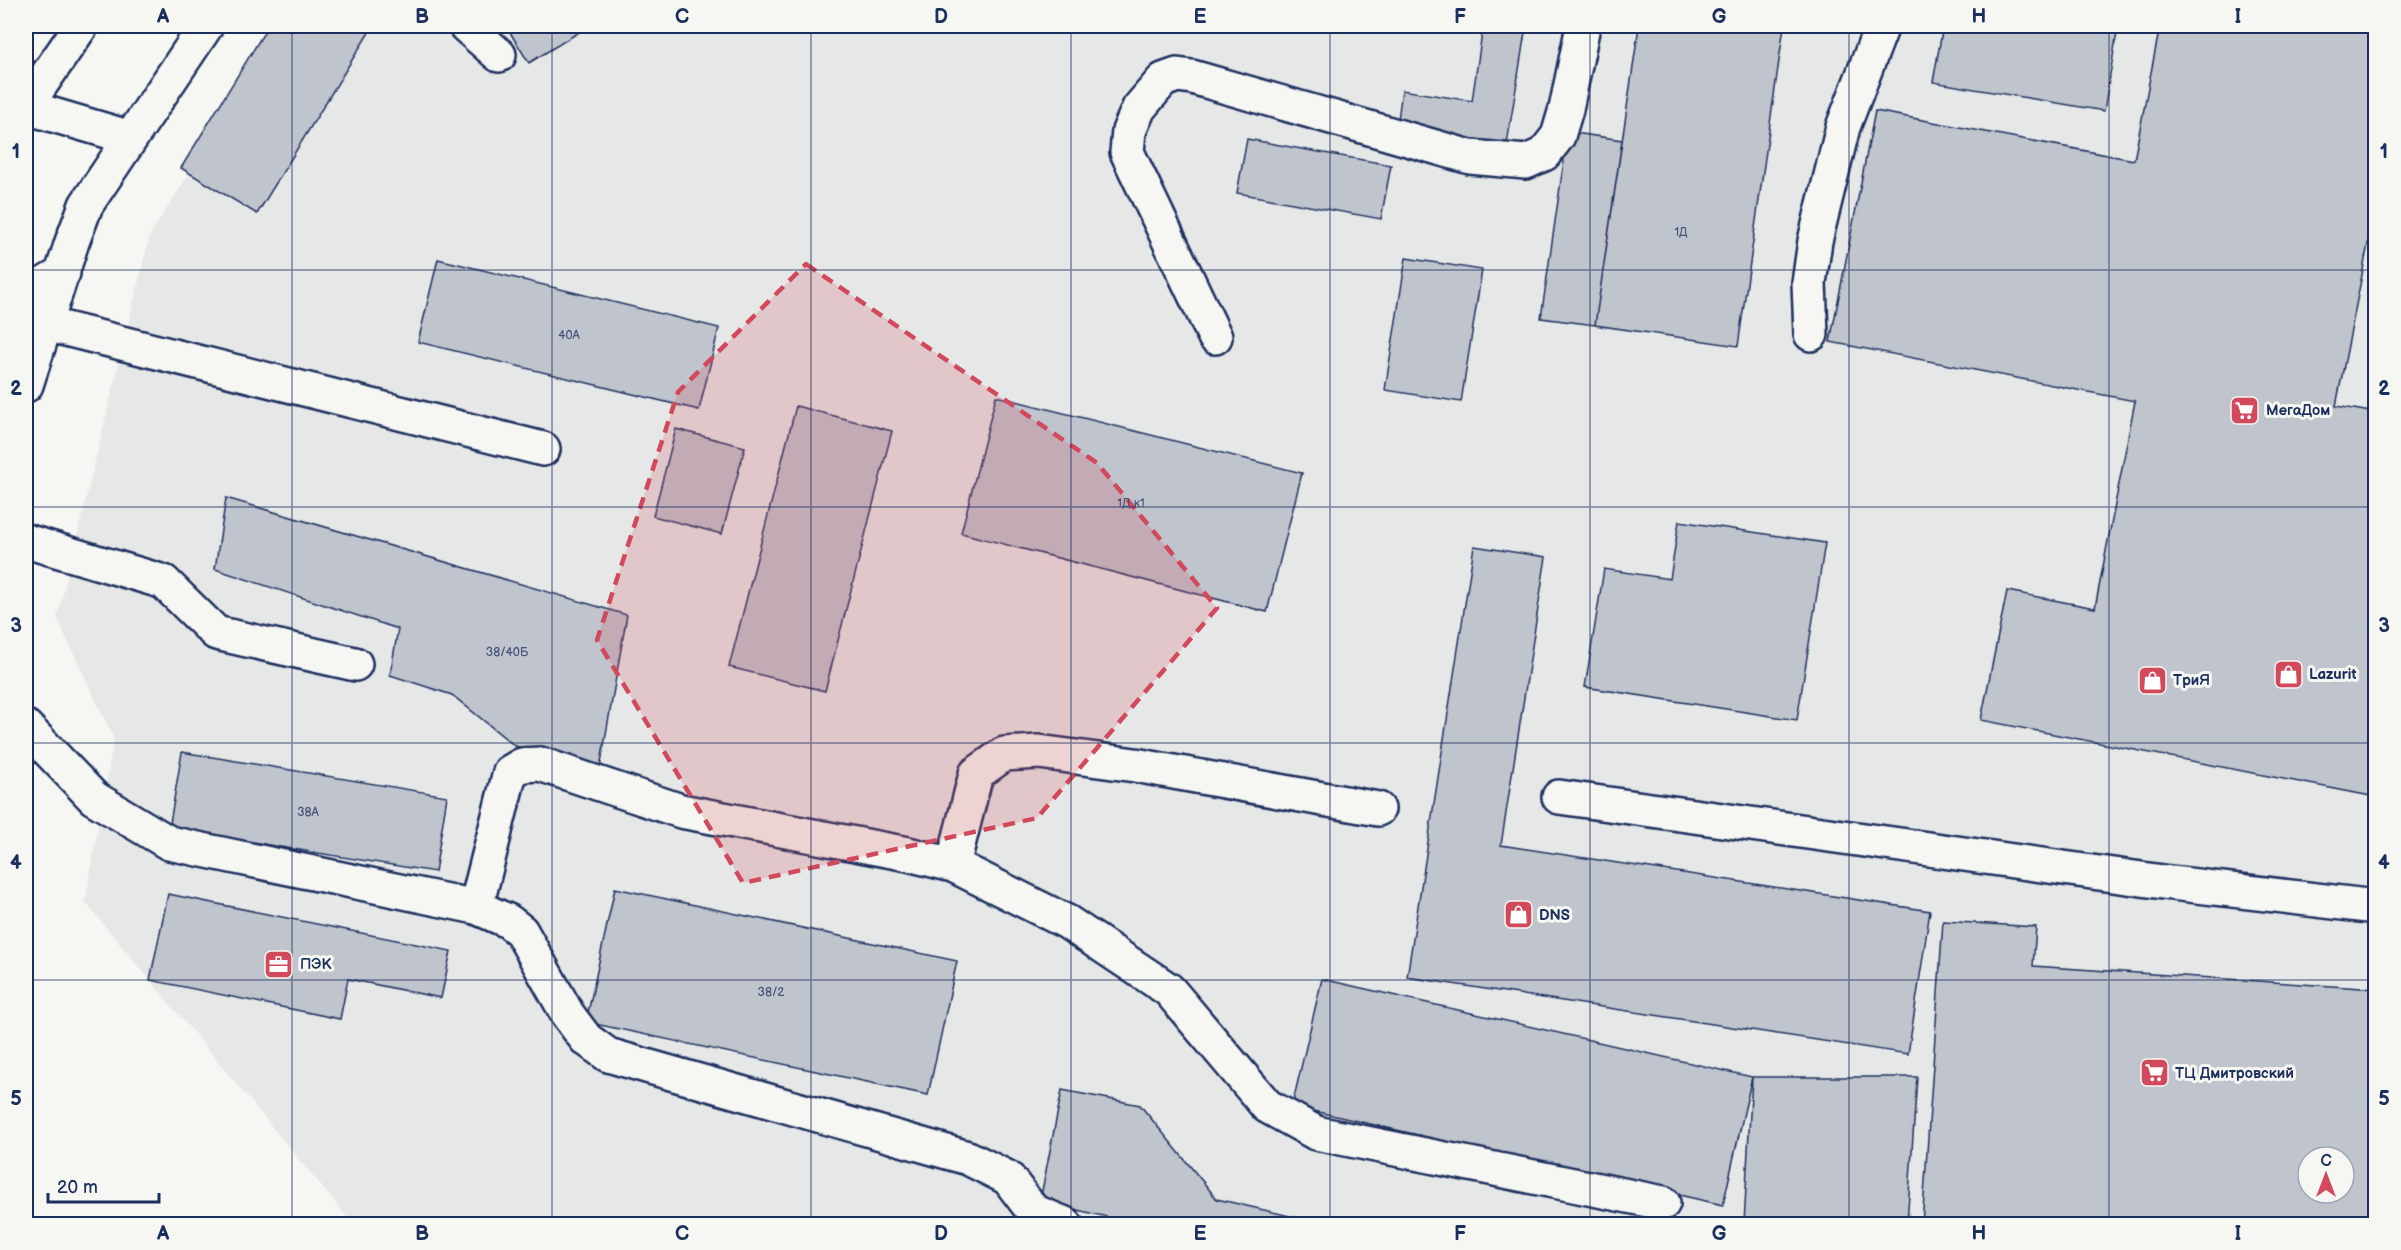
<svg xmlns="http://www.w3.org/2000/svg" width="2401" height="1250" font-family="'Balsamiq Sans',sans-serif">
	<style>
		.built { fill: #e6e7e7; fill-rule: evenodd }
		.building { fill: #c0c4cd; stroke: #1b2f5e; stroke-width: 1.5; fill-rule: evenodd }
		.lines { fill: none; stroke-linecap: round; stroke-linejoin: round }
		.minor-casing { stroke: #1b2f5e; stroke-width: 38 }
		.minor { stroke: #f6f6f2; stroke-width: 33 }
		.marked { fill: #d1495b; fill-opacity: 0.2; stroke: #d1495b; stroke-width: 4.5; stroke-dasharray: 12 8; stroke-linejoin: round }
		.grid { fill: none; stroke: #1b2f5e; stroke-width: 1.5; stroke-opacity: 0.55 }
		.labels { text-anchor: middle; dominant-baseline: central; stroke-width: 6; stroke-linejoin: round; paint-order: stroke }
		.number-label { font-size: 12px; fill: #44547a }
		.poi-label { font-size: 15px; font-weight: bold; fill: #1b2f5e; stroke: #f6f6f2; text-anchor: start }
		.neatline { fill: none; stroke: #1b2f5e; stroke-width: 2 }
		.grid-label { font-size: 20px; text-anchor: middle; font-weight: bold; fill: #1b2f5e }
	</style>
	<rect width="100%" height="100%" fill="#f6f6f2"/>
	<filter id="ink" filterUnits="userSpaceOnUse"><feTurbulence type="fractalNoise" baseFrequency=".0167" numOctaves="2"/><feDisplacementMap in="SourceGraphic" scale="12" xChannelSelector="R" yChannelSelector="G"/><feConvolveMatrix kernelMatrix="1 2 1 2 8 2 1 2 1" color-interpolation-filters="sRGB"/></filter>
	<g filter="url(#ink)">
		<path class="built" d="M284 26H2375V1224H353L85 902 114 739 57 618 150 235ZM2308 1157H2344V1193H2308Z"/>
		<path class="building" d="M268 26H373L257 214 181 168Z
			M506 26H589L529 63Z
			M1483 26H1526L1507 144 1397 127 1402 90 1472 101Z
			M1639 26H1784L1738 346 1595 325Z
			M1943 26H2118L2104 111 1933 82Z
			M2160 26H2376V204L2336 406 2376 413V797L1981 720 2007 591 2095 608 2135 401 1830 342 1875 111 2134 160Z
			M1568 132 1622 140 1595 325 1541 318Z
			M1247 139 1391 165 1381 219 1237 193Z
			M1406 258 1482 270 1461 402 1385 390Z
			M438 259 719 328 699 410 418 342Z
			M996 396 1302 473 1267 612 961 533Z
			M796 406 892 431 825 691 729 667Z
			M676 429 745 447 722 534 653 516Z
			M226 498 627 615 600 768 515 746 452 695 390 675 398 629 215 569Z
			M1679 521 1825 543 1797 720 1585 687 1604 569 1670 579Z
			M1474 546 1546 557 1501 845 1930 911 1908 1054 1407 977Z
			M182 752 447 796 435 872 169 829Z
			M615 888 957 961 928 1095 586 1022Z
			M168 894 451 951 441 998 348 979 340 1019 150 980Z
			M1943 921 2036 927 2033 966 2376 989V1224H1922ZM2308 1157H2344V1193H2308Z
			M1322 979 1752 1077 1723 1205 1292 1106Z
			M1752 1077H1917L1907 1224H1744Z
			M1062 1090 1140 1105 1217 1199 1324 1224H1136L1040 1201Z"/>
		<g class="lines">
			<defs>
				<path id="minor" d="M466 26 499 55
					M26 106 81 26
					M26 107 131 138
					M26 295 63 273
					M46 324 543 449
					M1811 334 1809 283 1815 241 1843 127 1882 26
					M1215 337 1127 152 1129 131 1139 108 1163 80 1177 75 1192 77 1470 157 1526 162 1544 154 1558 136 1566 109 1583 26
					M26 385 72 242 86 205 206 26
					M26 541 164 582 216 633 355 664
					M26 727 94 798 169 843 476 907 508 921 521 931 568 1015 586 1039 608 1055 968 1158 1008 1178 1033 1211 1065 1224
					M1559 797 2163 882 2376 907
					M953 865 976 774 1004 754 1039 752 1135 765 1378 809
					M476 907 510 772 522 765 540 764 681 811 908 854 953 865 1067 922 1169 990 1267 1106 1316 1133 1663 1203"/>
			</defs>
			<use href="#minor" class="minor-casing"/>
			<use href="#minor" class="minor"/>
		</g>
	</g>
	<path class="marked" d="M806 264 1097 463 1217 608 1037 818 743 883 597 640 678 392Z"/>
	<path class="grid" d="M292 26V1224M552 26V1224M811 26V1224M1071 26V1224M1330 26V1224M1590 26V1224M1849 26V1224M2109 26V1224M26 270H2376M26 507H2376M26 743H2376M26 980H2376"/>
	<defs>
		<symbol id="supermarket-square" viewBox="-11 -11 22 22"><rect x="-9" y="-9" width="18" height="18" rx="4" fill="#d1495b" stroke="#f6f6f2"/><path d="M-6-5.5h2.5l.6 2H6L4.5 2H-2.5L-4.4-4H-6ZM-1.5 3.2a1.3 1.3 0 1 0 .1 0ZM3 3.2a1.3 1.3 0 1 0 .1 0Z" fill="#fff"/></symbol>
		<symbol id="shop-square" viewBox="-11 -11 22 22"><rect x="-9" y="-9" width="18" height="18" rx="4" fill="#d1495b" stroke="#f6f6f2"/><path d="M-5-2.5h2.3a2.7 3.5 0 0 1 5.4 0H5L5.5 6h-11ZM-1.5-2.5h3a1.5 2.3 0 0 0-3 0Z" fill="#fff"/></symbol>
		<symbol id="office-square" viewBox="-11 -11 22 22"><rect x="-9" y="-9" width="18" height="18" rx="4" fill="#d1495b" stroke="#f6f6f2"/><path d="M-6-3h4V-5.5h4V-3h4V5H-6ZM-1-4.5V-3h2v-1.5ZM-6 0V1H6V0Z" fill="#fff"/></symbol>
	</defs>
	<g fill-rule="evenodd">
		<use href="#supermarket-square" x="2228" y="394" width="33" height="33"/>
		<use href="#shop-square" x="2272" y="658" width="33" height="33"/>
		<use href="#shop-square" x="2136" y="664" width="33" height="33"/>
		<use href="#shop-square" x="1502" y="898" width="33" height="33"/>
		<use href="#office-square" x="262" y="948" width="33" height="33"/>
		<use href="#supermarket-square" x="2138" y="1056" width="33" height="33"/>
	</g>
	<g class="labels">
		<g class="number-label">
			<text x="1681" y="232">1Д</text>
			<text x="569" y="335">40А</text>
			<text x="1131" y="503">1Д к1</text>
			<text x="507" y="652">38/40Б</text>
			<text x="308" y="812">38А</text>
			<text x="771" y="992">38/2</text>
		</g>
		<g class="poi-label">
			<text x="2266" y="410">МегаДом</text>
			<text x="2309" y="674">Lazurit</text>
			<text x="2173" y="680">ТриЯ</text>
			<text x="1539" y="915">DNS</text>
			<text x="300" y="964">ПЭК</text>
			<text x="2175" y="1073">ТЦ Дмитровский</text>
		</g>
	</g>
	<rect width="2401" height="1250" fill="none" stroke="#f6f6f2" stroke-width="66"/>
	<g transform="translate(2326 1175)"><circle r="28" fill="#f6f6f2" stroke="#9ea6b7" stroke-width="1.5"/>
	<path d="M0-4.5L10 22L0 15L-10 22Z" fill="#d1495b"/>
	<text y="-9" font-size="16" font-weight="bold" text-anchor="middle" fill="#1b2f5e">С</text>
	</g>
	<path d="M48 1193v9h111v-9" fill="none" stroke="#1b2f5e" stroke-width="3"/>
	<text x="57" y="1193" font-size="18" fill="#1b2f5e" stroke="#f6f6f2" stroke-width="4.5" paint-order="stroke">20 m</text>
	<rect x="33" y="33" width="2335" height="1184" class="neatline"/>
	<g class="grid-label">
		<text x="163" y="23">A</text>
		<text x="422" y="23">B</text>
		<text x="682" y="23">C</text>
		<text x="941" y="23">D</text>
		<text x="1200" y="23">E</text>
		<text x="1460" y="23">F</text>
		<text x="1719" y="23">G</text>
		<text x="1979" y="23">H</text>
		<text x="2238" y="23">I</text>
		<text x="16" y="158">1</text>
		<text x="2384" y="158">1</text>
		<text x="16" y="395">2</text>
		<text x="2384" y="395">2</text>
		<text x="16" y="632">3</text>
		<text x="2384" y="632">3</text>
		<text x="16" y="869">4</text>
		<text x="2384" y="869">4</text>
		<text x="16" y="1105">5</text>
		<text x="2384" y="1105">5</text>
		<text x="163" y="1240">A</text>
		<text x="422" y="1240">B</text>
		<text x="682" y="1240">C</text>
		<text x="941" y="1240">D</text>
		<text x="1200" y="1240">E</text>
		<text x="1460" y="1240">F</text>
		<text x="1719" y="1240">G</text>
		<text x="1979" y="1240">H</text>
		<text x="2238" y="1240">I</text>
	</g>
</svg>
